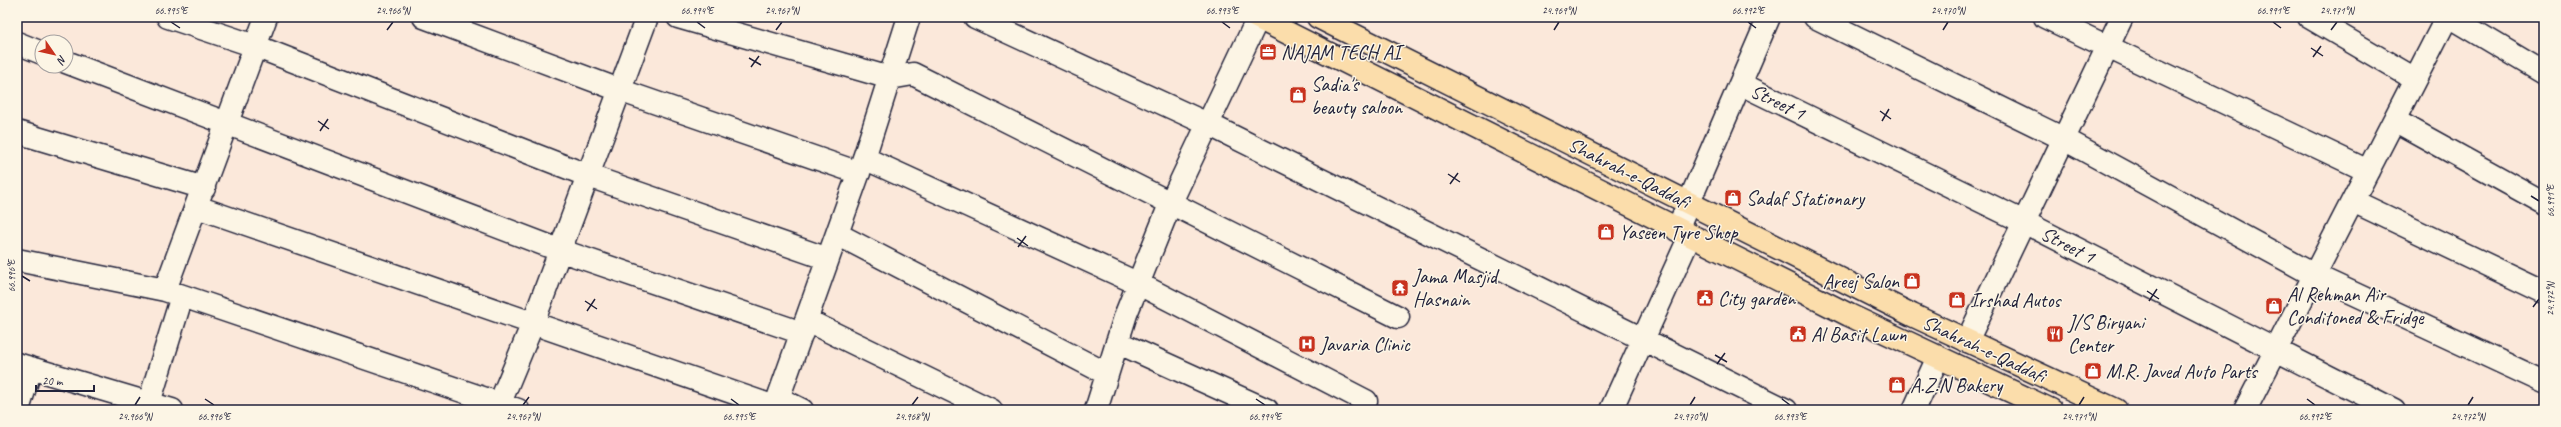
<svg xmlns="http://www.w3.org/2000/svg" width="2561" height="427" font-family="Caveat,sans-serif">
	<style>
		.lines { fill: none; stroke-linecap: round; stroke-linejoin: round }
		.minor-casing { stroke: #22223b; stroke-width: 25 }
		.major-casing { stroke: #22223b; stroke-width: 25 }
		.minor { stroke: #fcf5e5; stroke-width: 22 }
		.major { stroke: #fbddab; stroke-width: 22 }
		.ticks { fill: none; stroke: #22223b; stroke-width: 1.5 }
		.labels { text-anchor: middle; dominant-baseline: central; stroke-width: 3; stroke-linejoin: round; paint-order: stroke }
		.poi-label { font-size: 20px; fill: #22223b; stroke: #fcf5e5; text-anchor: start }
		.street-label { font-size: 20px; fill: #22223b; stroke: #fcf5e5 }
		.neatline { fill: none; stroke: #22223b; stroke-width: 1.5 }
		.ticks-label { font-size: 10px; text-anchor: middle; fill: #22223b }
	</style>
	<rect width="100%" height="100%" fill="#fbe8da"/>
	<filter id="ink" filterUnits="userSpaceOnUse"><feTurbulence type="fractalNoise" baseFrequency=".025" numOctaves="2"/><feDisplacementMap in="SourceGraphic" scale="8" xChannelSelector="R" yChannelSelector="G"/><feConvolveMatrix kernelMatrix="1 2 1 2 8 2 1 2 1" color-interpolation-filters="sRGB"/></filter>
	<g filter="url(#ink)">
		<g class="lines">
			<defs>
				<path id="minor" d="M168 17 255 46 589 176 828 259
					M424 17 622 91 859 173
					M678 17 890 78 913 74 1398 317
					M975 17 1214 127 1786 410
					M1815 17 2064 139 2314 275 2544 382
					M2045 17 2368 171
					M2309 17 2415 79
					M2450 17 2544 73
					M17 43 42 53
					M66 62 559 250 802 333
					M1741 84 2024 222 2394 410
					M2394 120 2544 203
					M17 132 204 188
					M864 158 1139 284 1366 401
					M2353 201 2544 292
					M197 207 775 407
					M1677 230 1769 17
					M837 234 1107 374
					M17 260 165 290 518 410
					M165 290 266 17
					M806 320 991 410
					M1967 341 2122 17
					M1117 342 1267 410
					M17 364 172 410
					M778 398 802 410
					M149 403 182 296
					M18 410 31 368
					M497 410 533 323 647 17
					M774 410 864 158 909 17
					M1096 410 1126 314 1171 202 1258 18
					M1611 410 1690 236
					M1914 410 1938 357
					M2245 410 2447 17"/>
				<path id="major" d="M1256 17 1849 315 2051 410
					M1318 17 1912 315 2116 410"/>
			</defs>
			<use href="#minor" class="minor-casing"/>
			<use href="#major" class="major-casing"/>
			<use href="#minor" class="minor"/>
			<use href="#major" class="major"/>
		</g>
	</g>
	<path class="ticks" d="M171 22 180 28M697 22 705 28M1222 22 1230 28M1748 22 1756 28M2273 22 2281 28M387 30 393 22M776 30 782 22M1554 30 1559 22M1943 30 1948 22M2331 30 2337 22M2311 48 2323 56M2313 57 2321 46M749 58 761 65M751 67 759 56M1880 111 1891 119M318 121 329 129M1882 121 1889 109M320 131 328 119M1448 174 1460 182M1450 184 1458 173M2531 196 2539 201M1017 238 1028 246M1018 247 1026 236M22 276 30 281M2147 291 2159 299M585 301 597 309M2149 301 2157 289M2533 307 2539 299M587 311 595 299M1715 355 1727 362M1717 364 1725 353M205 399 214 405M731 399 739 405M1256 399 1265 405M1782 399 1790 405M2307 399 2315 405M135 405 140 397M523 405 529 397M912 405 918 397M1690 405 1695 397M2079 405 2084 397M2468 405 2473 397"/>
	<defs>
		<symbol id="office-square" viewBox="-11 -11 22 22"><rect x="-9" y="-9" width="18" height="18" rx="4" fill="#c8321e" stroke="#fcf5e5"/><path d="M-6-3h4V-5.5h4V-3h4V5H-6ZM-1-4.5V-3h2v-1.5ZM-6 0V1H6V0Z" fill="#fff"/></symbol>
		<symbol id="shop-square" viewBox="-11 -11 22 22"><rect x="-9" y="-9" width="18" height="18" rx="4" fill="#c8321e" stroke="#fcf5e5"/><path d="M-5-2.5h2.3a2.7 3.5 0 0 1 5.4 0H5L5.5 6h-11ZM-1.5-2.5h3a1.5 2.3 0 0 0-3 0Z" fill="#fff"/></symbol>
		<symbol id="temple-square" viewBox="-11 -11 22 22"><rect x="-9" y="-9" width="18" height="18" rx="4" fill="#c8321e" stroke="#fcf5e5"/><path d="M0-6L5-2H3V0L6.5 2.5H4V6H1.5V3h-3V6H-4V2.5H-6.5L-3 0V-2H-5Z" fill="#fff"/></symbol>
		<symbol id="civic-square" viewBox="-11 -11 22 22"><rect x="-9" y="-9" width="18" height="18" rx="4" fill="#c8321e" stroke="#fcf5e5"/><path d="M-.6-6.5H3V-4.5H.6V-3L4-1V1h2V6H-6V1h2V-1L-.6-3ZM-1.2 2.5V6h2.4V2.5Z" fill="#fff"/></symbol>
		<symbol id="restaurant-square" viewBox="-11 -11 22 22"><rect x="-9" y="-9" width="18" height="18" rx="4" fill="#c8321e" stroke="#fcf5e5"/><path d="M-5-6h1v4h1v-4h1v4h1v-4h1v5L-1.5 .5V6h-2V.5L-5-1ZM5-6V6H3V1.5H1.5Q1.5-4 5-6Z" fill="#fff"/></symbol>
		<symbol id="hospital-square" viewBox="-11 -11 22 22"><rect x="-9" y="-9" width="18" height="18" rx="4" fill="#c8321e" stroke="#fcf5e5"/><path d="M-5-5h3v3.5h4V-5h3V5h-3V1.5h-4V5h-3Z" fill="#fff"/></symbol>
	</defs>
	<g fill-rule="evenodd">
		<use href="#office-square" x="1258" y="42" width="20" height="20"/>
		<use href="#shop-square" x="1288" y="85" width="20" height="20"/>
		<use href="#shop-square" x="1723" y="188" width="20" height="20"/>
		<use href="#shop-square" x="1596" y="222" width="20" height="20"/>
		<use href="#shop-square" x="1902" y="271" width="20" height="20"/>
		<use href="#temple-square" x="1390" y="278" width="20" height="20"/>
		<use href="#civic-square" x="1695" y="288" width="20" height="20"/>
		<use href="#shop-square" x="1947" y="290" width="20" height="20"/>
		<use href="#shop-square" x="2264" y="296" width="20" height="20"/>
		<use href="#civic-square" x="1788" y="324" width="20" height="20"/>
		<use href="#restaurant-square" x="2045" y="324" width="20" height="20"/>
		<use href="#hospital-square" x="1297" y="334" width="20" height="20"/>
		<use href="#shop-square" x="2083" y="361" width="20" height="20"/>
		<use href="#shop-square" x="1887" y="375" width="20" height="20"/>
	</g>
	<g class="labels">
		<g class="poi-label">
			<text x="1281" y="52">NAJAM TECH AI</text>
			<text x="1311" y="84">Sadia's<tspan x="1311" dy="23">beauty saloon</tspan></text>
			<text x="1746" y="198">Sadaf Stationary</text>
			<text x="1619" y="232">Yaseen Tyre Shop</text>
			<text x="1413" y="276">Jama Masjid<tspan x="1413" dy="23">Hasnain</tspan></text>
			<text x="1899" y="281" text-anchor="end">Areej Salon</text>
			<text x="2287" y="294">Al Rehman Air<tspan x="2287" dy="23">Conditoned &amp; Fridge</tspan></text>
			<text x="1718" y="298">City garden</text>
			<text x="1970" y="300">Irshad Autos</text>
			<text x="2068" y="322">J/S Biryani<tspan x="2068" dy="23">Center</tspan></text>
			<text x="1811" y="334">Al Basit Lawn</text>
			<text x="1320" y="344">Javaria Clinic</text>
			<text x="2106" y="371">M.R. Javed Auto Parts</text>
			<text x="1910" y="385">A.Z.N Bakery</text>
		</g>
		<g class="street-label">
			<text transform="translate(1778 102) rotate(26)">Street 1</text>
			<text transform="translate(1629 173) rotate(27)">Shahrah-e-Qaddafi</text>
			<text transform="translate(2068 245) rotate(27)">Street 1</text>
			<text transform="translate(1984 349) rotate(25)">Shahrah-e-Qaddafi</text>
		</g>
	</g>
	<rect width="2561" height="427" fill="none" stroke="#fcf5e5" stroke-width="44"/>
	<g transform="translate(54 54) rotate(124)"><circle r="19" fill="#fcf5e5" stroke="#a5a1a1"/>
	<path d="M0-3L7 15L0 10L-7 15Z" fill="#c8321e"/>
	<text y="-6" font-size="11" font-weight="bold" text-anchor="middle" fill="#22223b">N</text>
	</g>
	<path d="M36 385v6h58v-6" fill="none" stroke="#22223b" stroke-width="2"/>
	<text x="42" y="385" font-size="12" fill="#22223b" stroke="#fcf5e5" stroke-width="3" paint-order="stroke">20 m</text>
	<rect x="22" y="22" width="2517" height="383" class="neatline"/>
	<g class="ticks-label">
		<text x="171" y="14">66.995°E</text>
		<text x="393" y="14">24.966°N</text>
		<text x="697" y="14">66.994°E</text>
		<text x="782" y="14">24.967°N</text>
		<text x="1222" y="14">66.993°E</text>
		<text x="1559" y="14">24.969°N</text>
		<text x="1748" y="14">66.992°E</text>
		<text x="1948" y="14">24.970°N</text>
		<text x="2273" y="14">66.991°E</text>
		<text x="2337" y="14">24.971°N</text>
		<text transform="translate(2550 201) rotate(-90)" y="4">66.991°E</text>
		<text transform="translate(11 276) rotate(-90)" y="4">66.996°E</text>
		<text transform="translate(2550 299) rotate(-90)" y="4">24.972°N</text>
		<text x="135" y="420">24.966°N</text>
		<text x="214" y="420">66.996°E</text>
		<text x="523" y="420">24.967°N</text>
		<text x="739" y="420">66.995°E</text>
		<text x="912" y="420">24.968°N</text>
		<text x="1265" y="420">66.994°E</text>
		<text x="1690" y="420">24.970°N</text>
		<text x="1790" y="420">66.993°E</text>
		<text x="2079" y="420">24.971°N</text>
		<text x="2315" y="420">66.992°E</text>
		<text x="2468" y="420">24.972°N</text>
	</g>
</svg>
